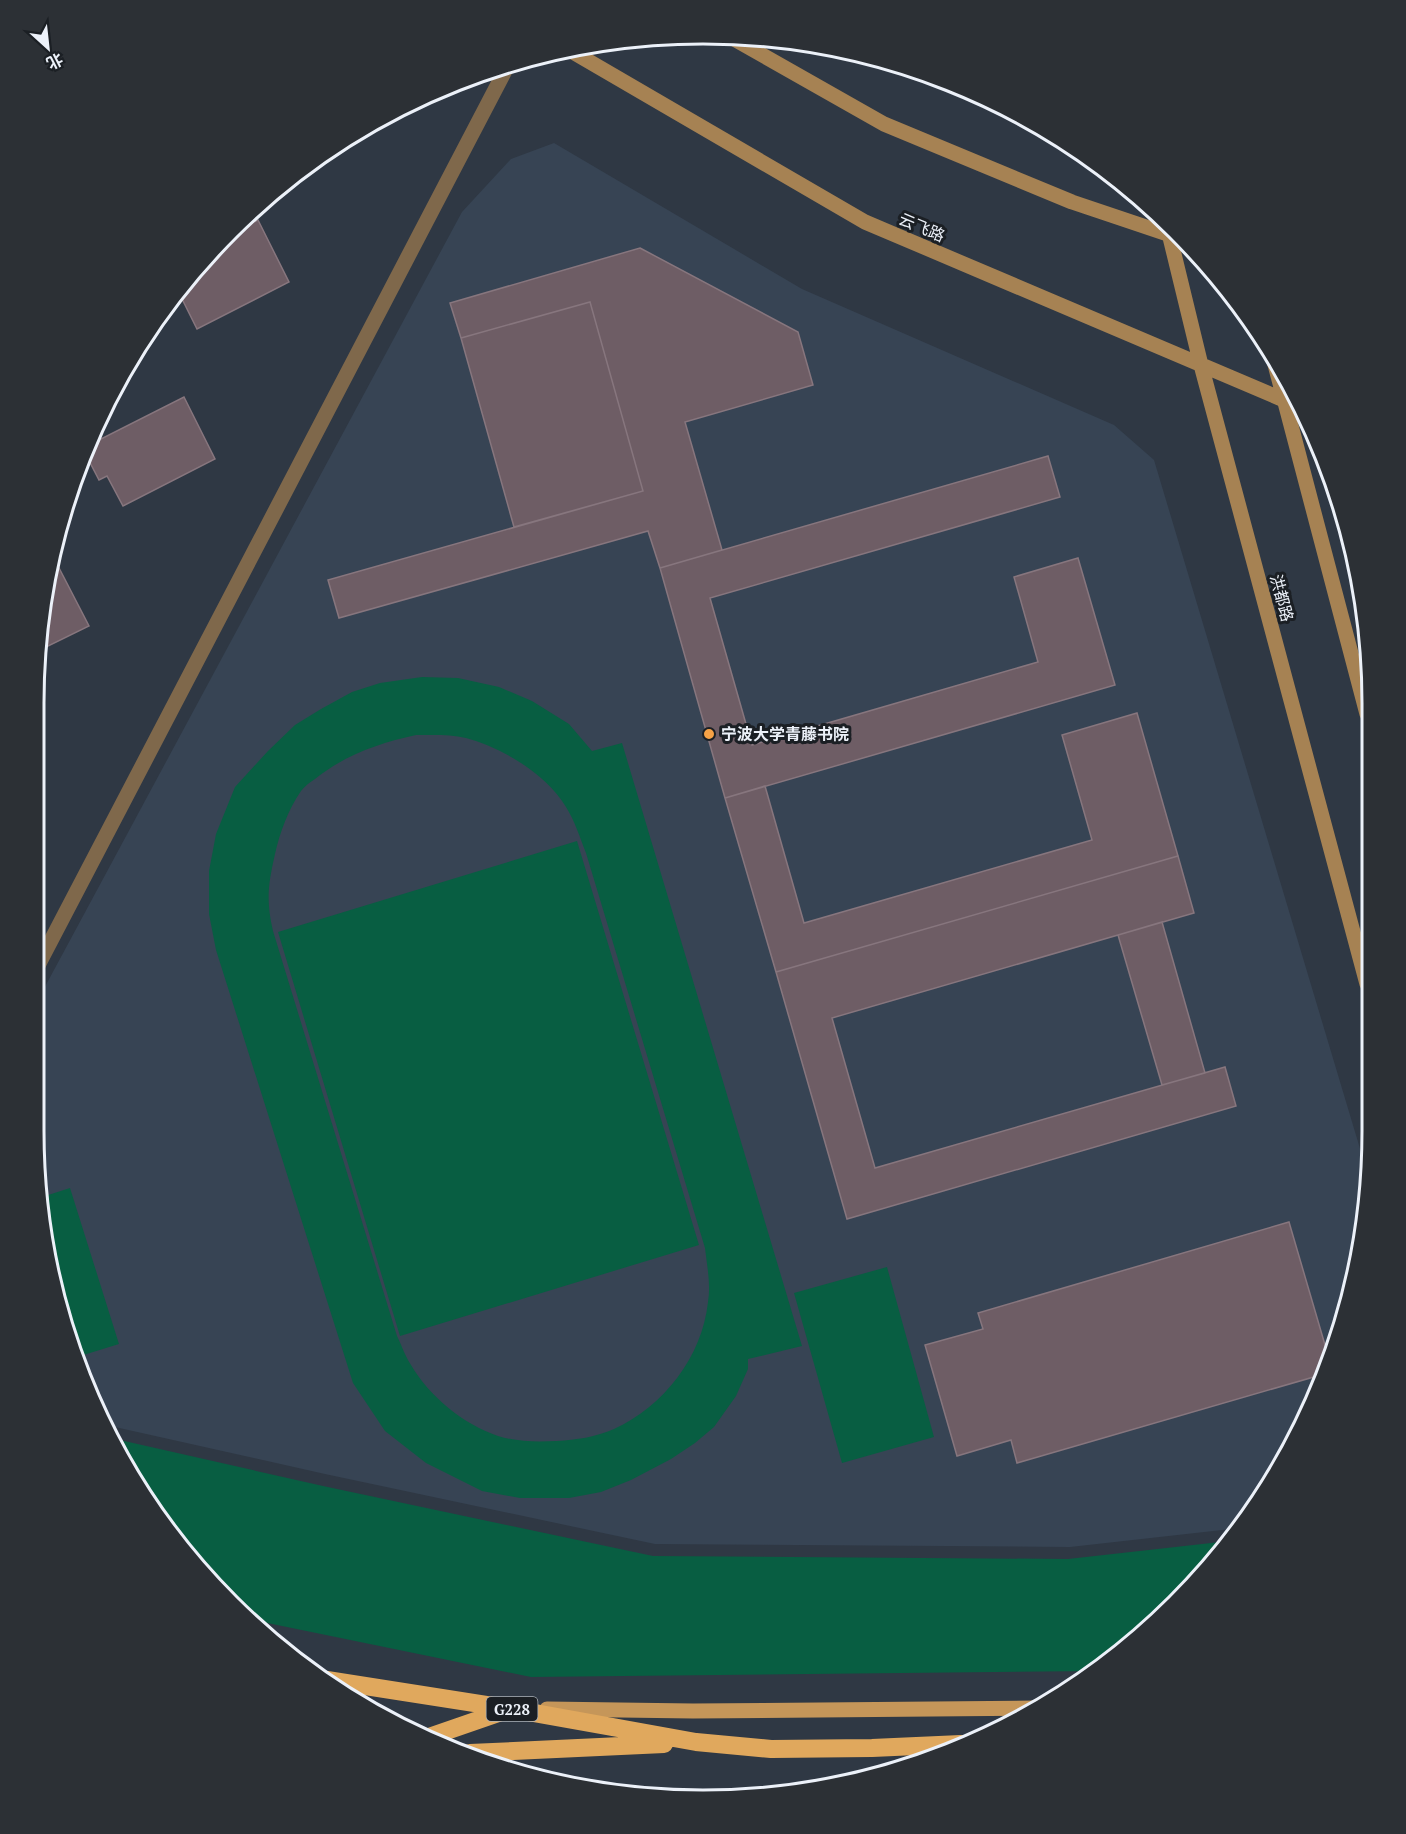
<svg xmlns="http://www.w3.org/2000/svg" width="1406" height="1834" font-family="'PT Serif','Noto Sans SC',serif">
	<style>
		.built { fill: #374454 }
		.green { fill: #085e42; fill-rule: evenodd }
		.building { fill: #6e5d65; stroke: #87767e; stroke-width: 1.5 }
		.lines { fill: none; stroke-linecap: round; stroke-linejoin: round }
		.street { stroke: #7f684b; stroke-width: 15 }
		.secondary { stroke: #a68253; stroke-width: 15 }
		.primary { stroke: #c59659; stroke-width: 15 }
		.highway { stroke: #e0a85d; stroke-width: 18 }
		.poi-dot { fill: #f6a246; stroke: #1b1f24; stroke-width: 2 }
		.labels { text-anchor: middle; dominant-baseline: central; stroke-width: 6; stroke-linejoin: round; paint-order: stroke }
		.shield { fill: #1b1f24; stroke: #adb2b9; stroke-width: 1.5 }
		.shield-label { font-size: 15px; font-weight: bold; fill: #ecf1f9 }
		.street-label { font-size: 16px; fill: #ecf1f9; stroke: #1b1f24 }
		.poi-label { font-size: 16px; font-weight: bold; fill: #ecf1f9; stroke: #1b1f24; text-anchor: start }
		.rim { fill: none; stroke: #ecf1f9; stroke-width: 3 }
	</style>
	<rect width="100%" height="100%" fill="#2f3844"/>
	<path class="built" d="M554 143 802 289 1114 425 1154 460 1367 1172V1219L1337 1347 1260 1503 1240 1528 1070 1547 655 1544 325 1474 106 1425 56 1305 33 1131V1009L462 212 511 159Z"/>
	<path class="green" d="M422 677 458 678 499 687 532 701 569 724 592 751 622 743 802 1346 748 1359V1369L736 1396 714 1427 695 1443 671 1459 631 1480 601 1492 569 1498H520L482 1491 426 1463 385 1431 353 1383 216 950 209 914V871L216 834 235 787 268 751 295 725 321 709 352 692 380 683ZM416 735C433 735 450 734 466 738 503 748 546 774 566 807 575 821 580 838 586 853L705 1248C707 1266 711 1284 708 1302 702 1357 664 1406 614 1429 596 1437 576 1440 557 1441 537 1442 517 1442 498 1436 463 1424 430 1397 411 1365 405 1356 402 1346 397 1336L273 931C266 900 268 885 275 854 280 832 288 810 301 791 305 786 310 782 315 779 345 755 379 743 416 735Z
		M577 841 699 1245 400 1336 278 932Z
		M70 1188 119 1344 77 1357 56 1305 42 1197Z
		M887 1267 934 1437 842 1463 794 1293Z
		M111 1438 323 1486 653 1556 1068 1559 1229 1541 1177 1605 1096 1671 531 1677 248 1619 229 1605 123 1466Z"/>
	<path class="building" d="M258 220 289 282 197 329 182 299 173 303 170 298 228 235Z
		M640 248 798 332 813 385 685 422 722 550 660 568 648 531 339 618 328 580 643 491 590 302 461 338 450 303Z
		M590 302 643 491 514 527 461 338Z
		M184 397 215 459 123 506 107 476 99 480 85 453 87 446Z
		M1048 456 1060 497 710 598 752 745 1038 662 1014 577 1078 558 1115 685 725 798 660 568Z
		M57 564 89 626 36 652 50 567Z
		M1137 713 1178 856 776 972 725 798 765 786 804 923 1092 840 1062 735Z
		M1178 856 1194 913 832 1018 875 1168 1225 1067 1236 1106 847 1219 776 972Z
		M1162 922 1205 1073 1162 1085 1118 935Z
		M1289 1222 1330 1362 1324 1374 1017 1463 1011 1440 957 1456 925 1345 983 1329 978 1313Z"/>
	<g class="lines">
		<path class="street" d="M33 975 508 65"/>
		<path class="secondary" d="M727 35 884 124 1072 202 1185 240
			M566 48 865 222 1284 400 1296 403
			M1166 221 1201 365 1367 984
			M1273 357 1367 714"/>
		<path class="primary" d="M547 1709 693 1711 1036 1708"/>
		<path class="highway" d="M327 1680 512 1709 696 1742 771 1749 872 1748 961 1744
			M429 1737 510 1709
			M470 1753 664 1744"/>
	</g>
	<circle class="poi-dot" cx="709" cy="734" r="6"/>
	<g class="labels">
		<rect class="shield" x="486.5" y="1697" width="51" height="24" rx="4.5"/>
		<g class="shield-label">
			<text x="512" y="1709">G228</text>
		</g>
		<g class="street-label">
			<text transform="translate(922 227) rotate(23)">云飞路</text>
			<text transform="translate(1282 598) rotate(75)">洪都路</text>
		</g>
		<g class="poi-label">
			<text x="721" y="734">宁波大学青藤书院</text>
		</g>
	</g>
	<path d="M0 0H1406V1834H0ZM703 44H703A659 659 0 0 1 1362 703V1131A659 659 0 0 1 703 1790H703A659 659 0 0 1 44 1131V703A659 659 0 0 1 703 44Z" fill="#2c3035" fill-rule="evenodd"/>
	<path class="rim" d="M703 44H703A659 659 0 0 1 1362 703V1131A659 659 0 0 1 703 1790H703A659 659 0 0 1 44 1131V703A659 659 0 0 1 703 44Z"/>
	<g transform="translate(48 48) rotate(153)" stroke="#1b1f24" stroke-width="4.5" paint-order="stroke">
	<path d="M0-4.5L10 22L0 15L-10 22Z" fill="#ecf1f9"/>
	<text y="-9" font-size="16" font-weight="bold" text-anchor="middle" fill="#ecf1f9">北</text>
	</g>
</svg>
